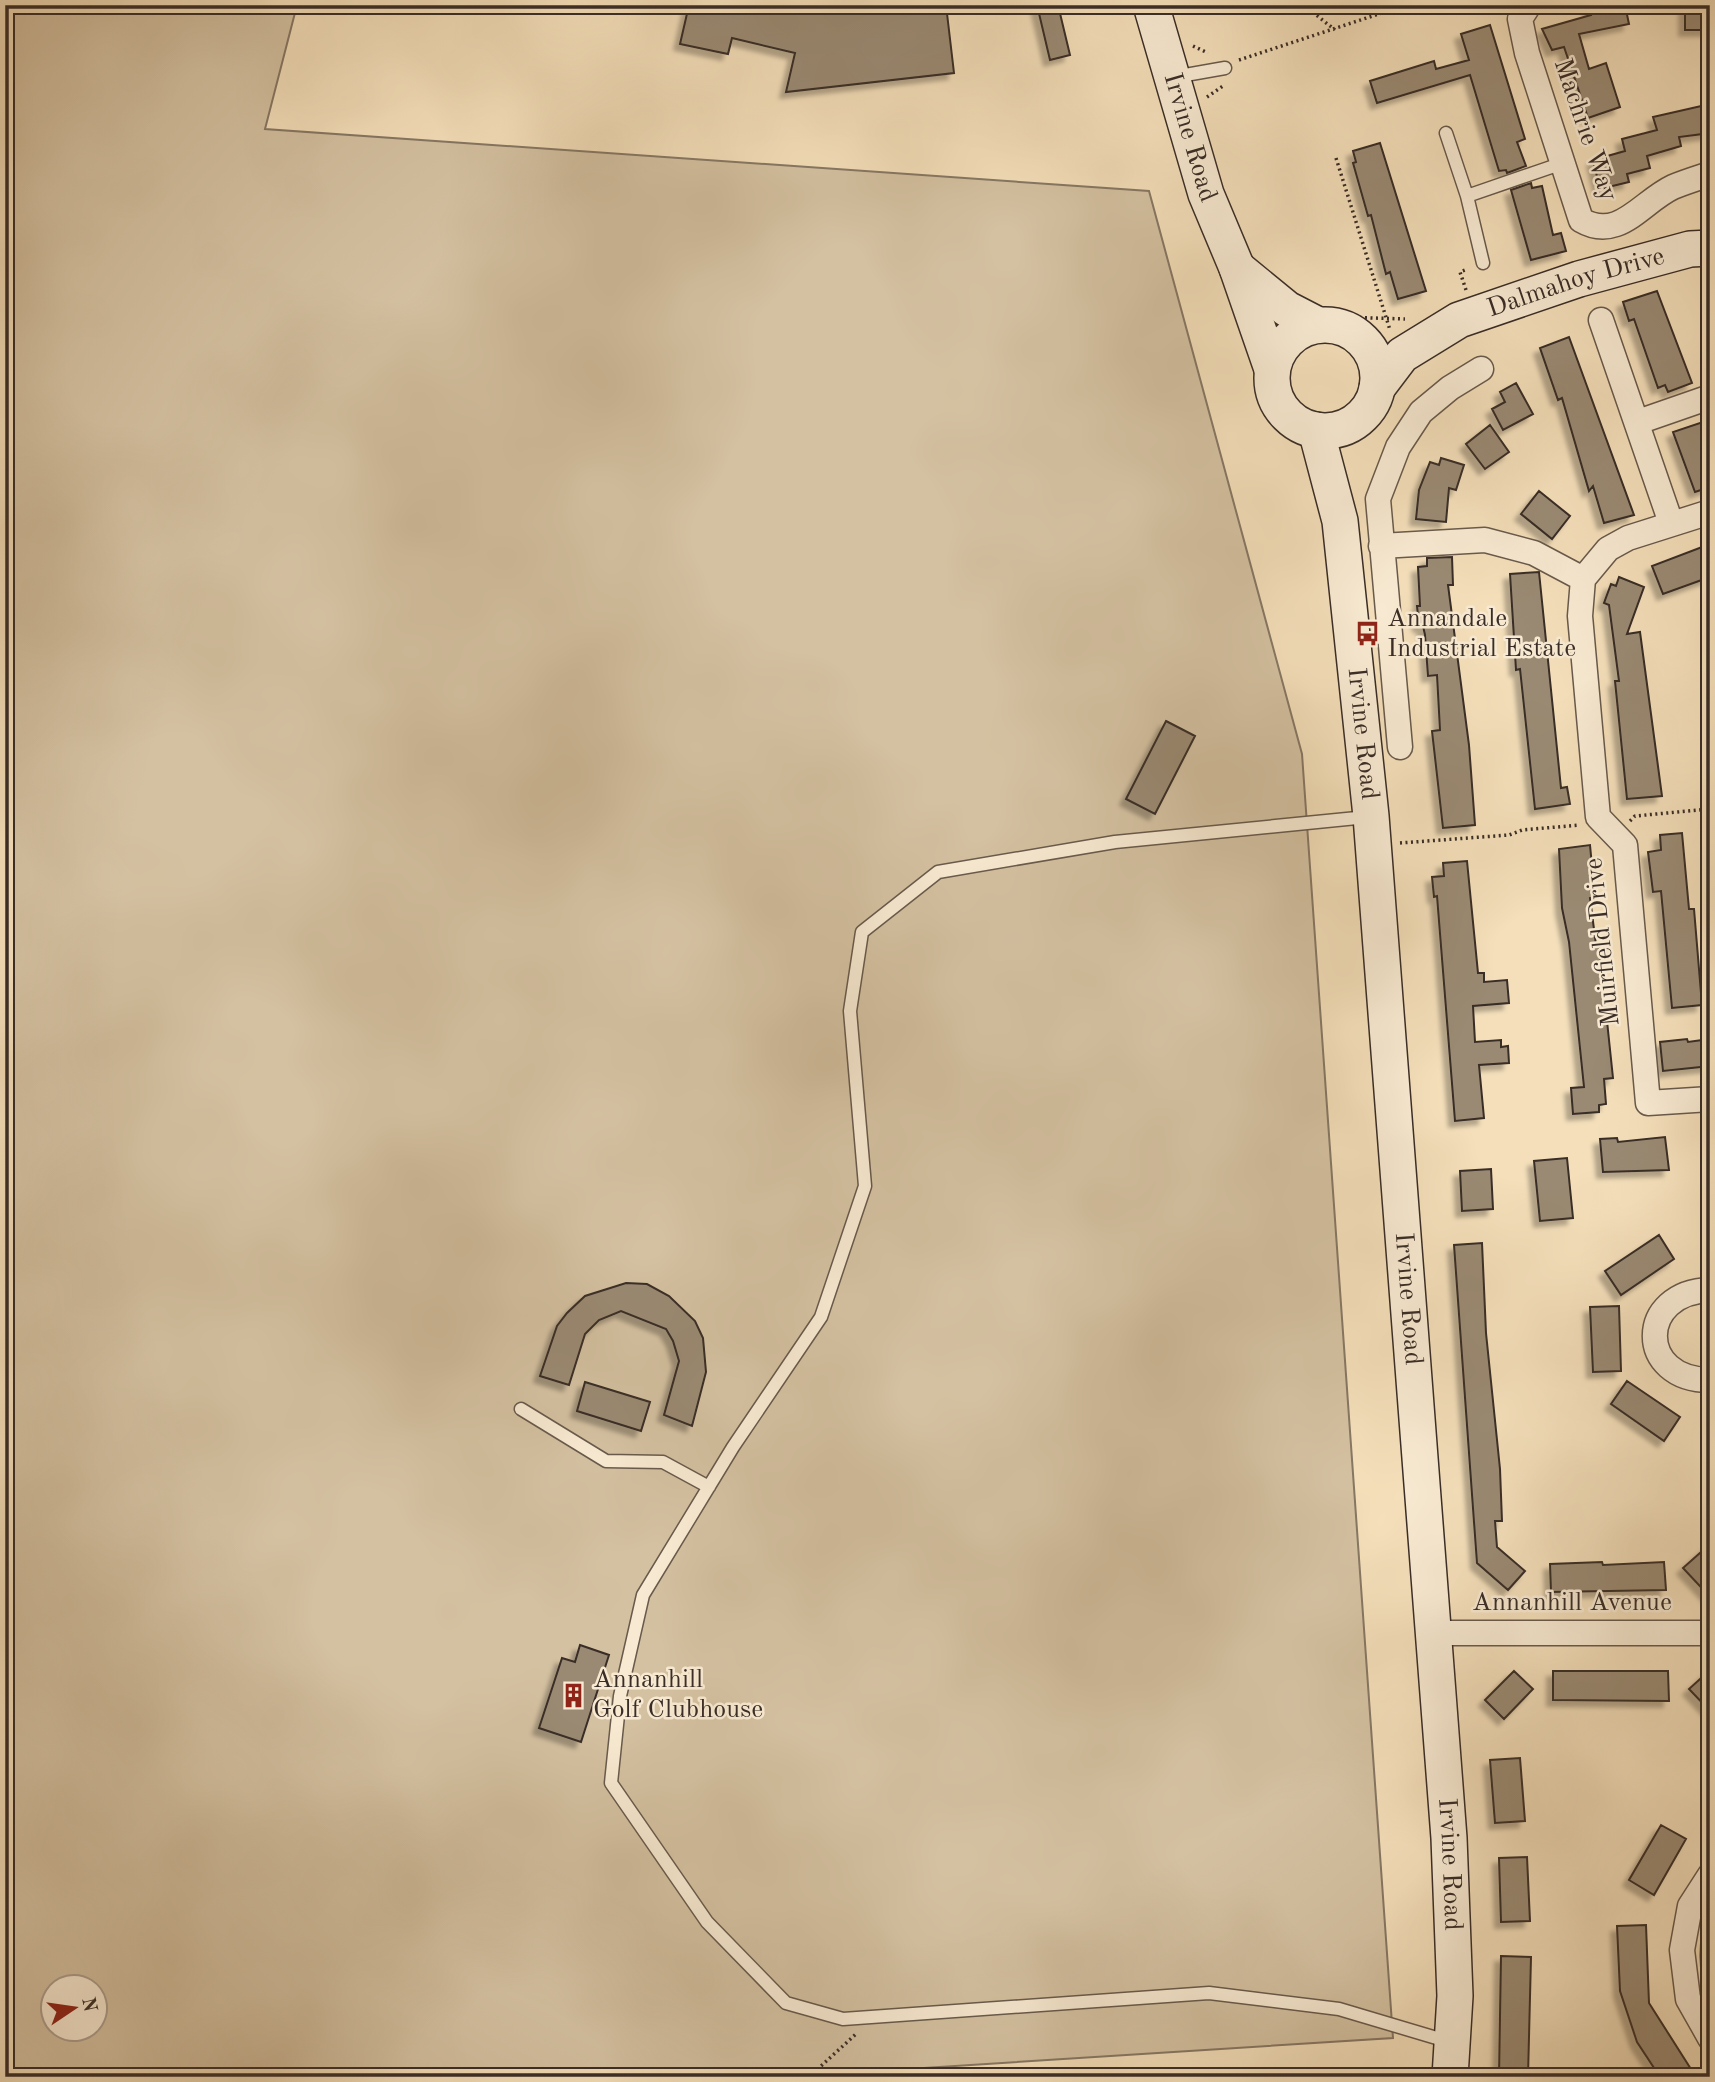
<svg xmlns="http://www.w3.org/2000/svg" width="1715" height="2082" font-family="'Old Standard TT',serif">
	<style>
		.green { fill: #d4c1a1; stroke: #867764; stroke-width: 2; fill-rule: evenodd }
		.building { fill: #9a8a73; stroke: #392d27; stroke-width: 2; filter: url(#shadow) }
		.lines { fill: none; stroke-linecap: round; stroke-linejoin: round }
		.lane-casing { stroke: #685a4c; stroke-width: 15 }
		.street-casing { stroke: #685a4c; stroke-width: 27 }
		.secondary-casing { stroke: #392d27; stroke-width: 38 }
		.path { stroke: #392d27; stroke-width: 3.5; stroke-dasharray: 2 3.5; stroke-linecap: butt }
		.lane { stroke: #f8ead2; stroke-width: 12 }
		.street { stroke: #f8ead2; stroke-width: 24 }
		.secondary { stroke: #f8ead2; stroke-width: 35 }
		.labels { text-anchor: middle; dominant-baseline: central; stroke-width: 5; stroke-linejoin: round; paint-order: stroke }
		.street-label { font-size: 26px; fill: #392d27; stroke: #f8ead2 }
		.poi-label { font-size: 26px; fill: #392d27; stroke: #f8ead2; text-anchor: start }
	</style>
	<defs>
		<filter id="shadow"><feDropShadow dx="-6" dy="6" stdDeviation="2" flood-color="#0004"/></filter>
	</defs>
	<rect width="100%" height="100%" fill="#f4dfba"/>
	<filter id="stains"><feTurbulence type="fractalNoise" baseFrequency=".00286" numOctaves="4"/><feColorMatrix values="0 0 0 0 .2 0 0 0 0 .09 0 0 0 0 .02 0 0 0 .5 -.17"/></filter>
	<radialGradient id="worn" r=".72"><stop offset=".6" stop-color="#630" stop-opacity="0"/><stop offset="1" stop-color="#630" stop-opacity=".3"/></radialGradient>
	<path class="green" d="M5 5H297L265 129 1149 191 1302 754 1393 2038 782 2077H5ZM52 1988H94V2030H52Z
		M1710 1908V2006C1698 1968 1696 1945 1710 1908Z"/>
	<path class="building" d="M689 5H946L954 73 786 92 795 53 732 38 728 54 680 44Z
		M1037 5H1058L1070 55 1050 60Z
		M1589 5H1625L1629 24 1579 34 1589 69 1606 63 1620 107 1588 118 1564 47 1552 50 1542 29 1591 15Z
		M1685 7H1710V30H1685Z
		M1490 25 1525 139 1517 142 1526 166 1507 173 1506 170 1499 171 1470 75 1377 103 1370 81 1434 61 1436 69 1469 60 1461 34Z
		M1710 104V133L1679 137 1681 146 1647 156 1650 168 1627 174 1629 182 1600 189 1593 160 1625 151 1622 139 1657 130 1653 117Z
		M1380 143 1426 291 1398 299 1390 272 1386 274 1371 215 1368 216 1353 163 1356 162 1353 151Z
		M1531 183 1532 188 1542 186 1553 235 1561 233 1566 251 1531 260 1511 190Z
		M1657 291 1692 383 1668 392 1665 385 1658 388 1634 319 1629 321 1623 302Z
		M1569 337 1634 515 1604 523 1593 486 1589 491 1562 398 1558 400 1540 348Z
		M1516 383 1533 414 1503 430 1492 409 1505 402 1500 392Z
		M1703 422 1710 441V487L1695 492 1673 432Z
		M1490 425 1509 452 1485 469 1466 444Z
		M1441 458 1464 465 1456 490 1449 488 1446 522 1416 519 1419 490 1430 462 1439 465Z
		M1539 491 1570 516 1552 539 1521 514Z
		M1710 544V577L1663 594 1652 566Z
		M1452 557 1453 585H1448L1469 745 1475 825 1443 828 1432 731 1440 730 1437 675 1428 676 1425 635 1423 626H1419L1417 606H1420L1418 567 1427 566V558Z
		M1539 572 1561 788 1567 787 1570 804 1535 809 1520 669 1516 670 1510 574Z
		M1619 577 1644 587 1627 634 1640 632 1662 796 1627 799 1615 681H1619L1609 605 1604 603 1611 584 1616 586Z
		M1166 721 1195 736 1155 814 1126 799Z
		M1682 833 1689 909H1694L1702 1005 1672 1008 1661 891 1653 892 1648 852 1661 850 1660 835Z
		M1590 845 1595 897 1590 898 1596 945H1599L1613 1078 1604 1079 1606 1104 1599 1105V1112L1573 1114 1571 1088 1584 1087 1569 942 1562 908 1559 849Z
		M1467 861 1478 973H1484V982L1507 980 1509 1003 1473 1006 1475 1042 1501 1040V1047L1508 1046 1509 1063 1479 1065 1484 1118 1455 1121 1437 896 1434 897 1432 877 1444 876 1443 863Z
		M1687 1039 1688 1042 1710 1039V1066L1663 1071 1660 1042Z
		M1665 1137 1669 1170 1603 1172 1600 1139 1617 1138 1618 1142Z
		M1567 1158 1573 1218 1540 1221 1534 1161Z
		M1491 1169 1493 1209 1462 1211 1460 1171Z
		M1659 1235 1674 1259 1621 1295 1605 1271Z
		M1482 1243 1486 1333 1500 1469 1502 1521H1495L1497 1547 1525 1571 1508 1590 1477 1563 1474 1522 1454 1245Z
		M626 1283 647 1284 669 1296 695 1321 703 1338 706 1372 692 1426 664 1415 679 1361 673 1341 666 1329 621 1311 599 1320 585 1334 569 1385 540 1376 557 1326 567 1313 585 1296Z
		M1619 1306 1621 1371 1593 1372 1590 1307Z
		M1627 1381 1680 1417 1664 1441 1611 1404Z
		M585 1382 650 1402 641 1431 577 1411Z
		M1710 1544V1597L1683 1568Z
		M1602 1562 1603 1565 1664 1562 1666 1590 1551 1592 1550 1564Z
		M580 1645 609 1655 581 1742 539 1728 562 1658 575 1662Z
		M1710 1670V1711L1689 1689Z
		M1514 1671 1533 1689 1504 1719 1485 1700Z
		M1553 1671H1668L1669 1701 1553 1700Z
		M1520 1758 1525 1821 1495 1823 1490 1760Z
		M1661 1825 1686 1839 1654 1895 1629 1880Z
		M1527 1857 1530 1921 1501 1922 1499 1858Z
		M1646 1925 1649 2003 1696 2077H1660L1637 2042 1620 1991 1617 1926Z
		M1501 1956 1531 1957 1528 2077H1499Z"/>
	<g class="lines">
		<defs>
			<path id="lane" d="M1174 77 1225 68
				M1446 133 1467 196 1483 263
				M1467 196 1563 163
				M1367 817 1115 842 938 872 862 932 850 1011 865 1186 821 1317 733 1447 643 1595 620 1696 611 1783 707 1922 786 2003 843 2019 1209 1993 1339 2009 1450 2042
				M521 1409 606 1461 663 1462 709 1487"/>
			<path id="street" d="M1529 5 1520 19 1527 53 1581 220C1619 242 1641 202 1673 187 1685 182 1698 178 1710 174
				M1601 320 1671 523
				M1638 422 1710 397
				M1710 512 1628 538 1608 549 1583 579 1580 616 1598 817 1625 845 1648 1103 1710 1099
				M1381 546 1485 540 1534 553 1583 579
				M1400 747 1378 499 1398 447 1421 412 1450 388 1481 369
				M1710 1290C1637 1292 1636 1380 1710 1380
				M1435 1633H1710
				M1710 1875 1690 1906 1682 1950 1688 1999 1710 2038"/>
			<g id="secondary">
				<path id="s1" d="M1151 5 1206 194 1237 268 1272 369"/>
				<path d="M1237 268 1287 309 1318 325"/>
				<circle cx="1325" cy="378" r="53"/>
				<path id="s2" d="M1377 388 1402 355 1459 320 1579 279 1690 249 1710 248"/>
				<path id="s3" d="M1316 430 1340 521 1371 816 1449 1838 1455 1996 1450 2077"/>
			</g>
		</defs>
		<use href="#lane" class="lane-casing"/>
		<use href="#street" class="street-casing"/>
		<use href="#secondary" class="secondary-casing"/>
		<path class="path" d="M1304 5 1335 30
			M1193 46 1208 53
			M1239 60 1406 5
			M1207 97 1223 86
			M1336 158 1390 330
			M1466 290 1460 272 1468 269
			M1343 317 1405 319
			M1630 821 1635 816 1710 809
			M1400 843 1509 835 1522 830 1580 825
			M809 2077 856 2034"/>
		<use href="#lane" class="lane"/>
		<use href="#street" class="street"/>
		<use href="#secondary" class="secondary"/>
	</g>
	<defs>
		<symbol id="bus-bare" viewBox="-9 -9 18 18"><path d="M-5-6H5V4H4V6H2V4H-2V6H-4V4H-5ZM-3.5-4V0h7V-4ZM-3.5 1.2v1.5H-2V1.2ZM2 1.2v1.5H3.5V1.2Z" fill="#8f2418" stroke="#f8ead2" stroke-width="2.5" paint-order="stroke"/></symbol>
		<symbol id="building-bare" viewBox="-9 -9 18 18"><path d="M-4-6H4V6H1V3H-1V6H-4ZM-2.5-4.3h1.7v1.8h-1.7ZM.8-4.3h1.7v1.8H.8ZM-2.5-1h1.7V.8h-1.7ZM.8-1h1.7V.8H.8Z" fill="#8f2418" stroke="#f8ead2" stroke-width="2.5" paint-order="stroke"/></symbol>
	</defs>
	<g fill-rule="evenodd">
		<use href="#bus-bare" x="1350" y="616" width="35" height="35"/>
		<use href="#building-bare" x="556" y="1678" width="35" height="35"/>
	</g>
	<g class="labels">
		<g class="street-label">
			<text transform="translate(1585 130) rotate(71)">Machrie Way</text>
			<text stroke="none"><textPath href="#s1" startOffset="138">Irvine Road</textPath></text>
			<text stroke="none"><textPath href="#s2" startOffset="231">Dalmahoy Drive</textPath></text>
			<text stroke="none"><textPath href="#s3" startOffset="308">Irvine Road</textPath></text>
			<text transform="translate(1603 942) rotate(-96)">Muirfield Drive</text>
			<text stroke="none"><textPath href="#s3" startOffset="875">Irvine Road</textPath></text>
			<text x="1572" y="1603">Annanhill Avenue</text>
			<text stroke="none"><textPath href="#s3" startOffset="1442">Irvine Road</textPath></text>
		</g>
		<g class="poi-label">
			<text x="1387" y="619">Annandale<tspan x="1387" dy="30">Industrial Estate</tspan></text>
			<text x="593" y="1680">Annanhill<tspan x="593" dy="30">Golf Clubhouse</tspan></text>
		</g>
	</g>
	<rect width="1715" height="2082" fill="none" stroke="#f4dfba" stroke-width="28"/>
	<rect x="7" y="7" width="1701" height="2068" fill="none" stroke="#392d27" stroke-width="3.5"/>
	<rect x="14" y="14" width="1687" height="2054" fill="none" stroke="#392d27" stroke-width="2"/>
	<g transform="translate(74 2008) rotate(77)"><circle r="33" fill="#f8ead2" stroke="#ac9e8e" stroke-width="2"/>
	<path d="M0-5L12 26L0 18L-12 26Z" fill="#8f2418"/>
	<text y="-10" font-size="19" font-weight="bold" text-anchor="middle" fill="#392d27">N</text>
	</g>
	<rect width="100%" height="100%" filter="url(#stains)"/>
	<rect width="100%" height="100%" fill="url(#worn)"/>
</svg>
